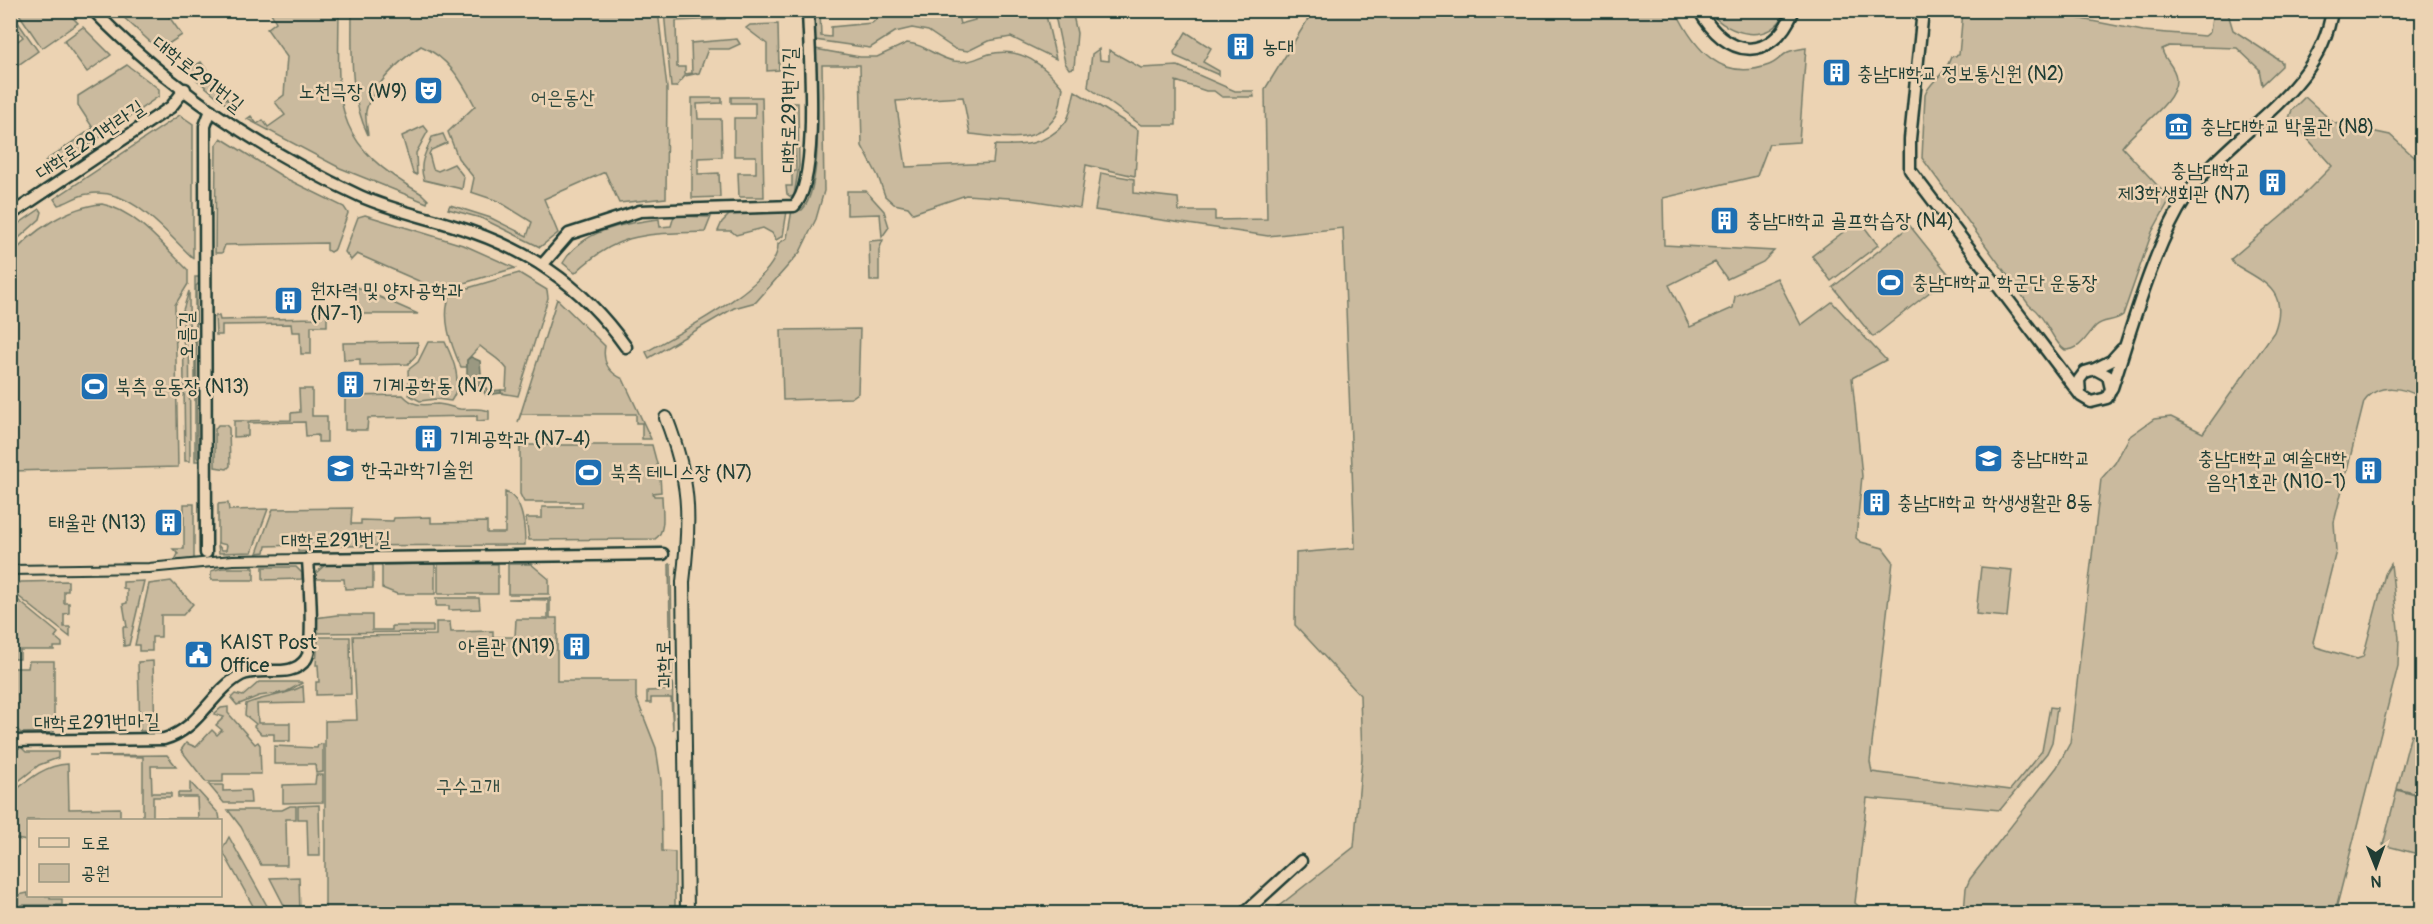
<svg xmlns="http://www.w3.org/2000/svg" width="2433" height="924" font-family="Pangolin,'Poor Story',sans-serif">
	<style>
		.green { fill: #caba9e; stroke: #747c69; stroke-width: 1.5 }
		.water { fill: #9a9881; stroke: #697462; stroke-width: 1.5 }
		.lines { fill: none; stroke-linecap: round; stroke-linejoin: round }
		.pedestrian-casing { stroke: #1f3d34; stroke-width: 12 }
		.minor-casing { stroke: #1f3d34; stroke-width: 15 }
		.tertiary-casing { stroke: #1f3d34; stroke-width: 16 }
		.pedestrian { stroke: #ecd3b3; stroke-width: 8 }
		.minor { stroke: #ecd3b3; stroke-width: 10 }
		.tertiary { stroke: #ecd3b3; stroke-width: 12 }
		.labels { text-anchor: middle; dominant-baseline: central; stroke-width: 5; stroke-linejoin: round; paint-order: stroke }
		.poi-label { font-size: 20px; fill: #1f3d34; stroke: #ecd3b3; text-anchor: start }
		.street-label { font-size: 20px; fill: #1f3d34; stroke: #ecd3b3 }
		.park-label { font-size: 20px; fill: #304a3f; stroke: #ecd3b3 }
	</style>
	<rect width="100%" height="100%" fill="#ecd3b3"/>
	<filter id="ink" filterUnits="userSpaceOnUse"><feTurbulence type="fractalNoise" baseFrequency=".0167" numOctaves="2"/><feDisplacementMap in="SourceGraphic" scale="12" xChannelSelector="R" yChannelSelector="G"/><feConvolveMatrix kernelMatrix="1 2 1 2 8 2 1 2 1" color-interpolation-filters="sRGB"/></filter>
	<g filter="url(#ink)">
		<path class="green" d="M2227 10 2233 30 2282 62V66L2262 85 2259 69 2237 48 2169 46 2162 49C2163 59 2175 66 2176 78 2178 103 2136 127 2122 147L2168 197 2169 201 2152 232 2123 315C2115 322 2103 319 2096 326 2086 336 2081 350 2065 350 2051 341 2048 318 2029 305L1922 158 1925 95C1930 80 1944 78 1951 57L1959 55 1963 11H2040L2143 31 2205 36 2210 32 2213 11Z
			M10 11 38 51 11 70V46L23 37 11 19Z
			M17 11H66L78 23 42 48Z
			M125 11H165L182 35 159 50 120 14Z
			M270 11H339C338 107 331 142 422 194L428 200 427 203 340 168 247 119 251 116 257 124 263 120 268 127 285 115 275 102 284 95 287 57 267 29 276 22Z
			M352 11H658L667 88 666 198 619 203 605 172 544 199 558 233 540 247 481 218 448 209 450 205 491 218 527 236 532 222 498 201 471 192 474 178 458 158 448 132 475 106C462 81 448 57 421 46 401 59 371 87 366 111 365 118 367 127 368 135 349 95 352 54 352 11Z
			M664 11H723L727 14 725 19 676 21 677 67H685V74L692 73 691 43 737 39 740 44 729 49H708L699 73 685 76 676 87H671Z
			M815 11H820L821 36 831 37V27L872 23 883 14 906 11H954L957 12 960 24 975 20 974 11H1045L1056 59 1011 37 988 41 968 51 955 49 928 31 912 28 895 32 870 48 815 40Z
			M1054 11H1072L1077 33 1074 68 1069 69 1065 63Z
			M1313 11H1676C1694 48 1721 83 1769 65 1776 63 1781 56 1788 52 1793 50 1800 49 1806 48L1799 142 1769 144 1757 176 1663 198 1664 245 1774 251 1763 262 1727 279 1715 262 1669 285 1690 327 1733 308 1735 296 1777 278 1801 325 1832 302 1886 360 1852 378 1862 476 1856 538 1861 542 1883 548 1893 561 1870 762 1872 772 2010 790 2042 751 2050 707 2057 708 2052 742 2047 753 2000 810 1867 798 1855 903 1864 911 1881 913H1270L1354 847 1362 758 1360 695 1295 625 1296 553 1355 548 1343 228 1268 236 1095 210 1101 173 1134 179V193L1178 198 1179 211H1215V220L1267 219 1265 89Z
			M1709 11H1786C1771 46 1728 36 1709 11Z
			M778 24 779 70 767 71V44L746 28 750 25Z
			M83 27 111 55 87 72 64 41Z
			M1186 32 1211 48 1203 62 1219 71V75L1175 56 1174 52Z
			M907 43C925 44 936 58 954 61 972 63 973 59 989 54 1021 46 1044 65 1063 88 1061 96 1061 109 1056 116 1035 147 1001 137 970 134L963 97 896 101 906 167 993 163 995 145C1021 146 1045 146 1065 123 1071 116 1072 100 1075 91L1138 130 1135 176 1086 165 1080 208 1023 199 966 195 913 213 908 207 894 204 885 196 878 176 862 146 860 65H822L824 191 816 219 800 252 756 302 734 308 649 358 646 352C678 333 779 284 778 244L787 238 792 210H802C825 186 816 83 815 49L860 57H877Z
			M1099 49 1100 60 1109 61V50L1141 68 1178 66 1235 91H1253L1254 97H1222L1214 91H1206L1176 81V125H1141L1088 87 1092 54Z
			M201 62 234 109 233 110 190 74 191 68Z
			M127 65 159 89V96L52 171 45 161 93 128 78 105V96Z
			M731 97H762L764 197H739L738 173H756V156H734V118H755V103H731Z
			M2305 97 2334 123 2390 135 2422 164V398C2404 387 2378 382 2364 402L2334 522 2336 551 2313 642 2316 647 2357 659 2363 657 2385 574 2391 564 2399 638 2398 666 2335 913H1964L1966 888 1970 879 2057 767 2070 743 2101 479 2115 463 2130 436 2154 419 2171 417 2203 433 2274 332C2290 291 2264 282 2234 264L2231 259 2284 214 2332 166 2289 118 2292 110Z
			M692 98H722V103L697 104 698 119H721L722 157 698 158V174L719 173 720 197 692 198Z
			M786 103H798L799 166 794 195 791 197 787 194 786 186H792V172L796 171 794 105Z
			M180 115 193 124V258C165 232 131 186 88 194 77 195 68 203 58 205L54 199Z
			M424 126 428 131 416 153 417 175 413 173 402 136Z
			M443 134 447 143 431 150 429 154 433 169 438 171 454 164 464 177 462 189 424 180C418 163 426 153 432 137Z
			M221 138 285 178 344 207 348 213 335 249 330 252 327 250V243L225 245 222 253H215L216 145Z
			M847 191H866L884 211 889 227 882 237 880 214 847 215Z
			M102 204C137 211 164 247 188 270V284L175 305 178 467 11 471V257C30 231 70 206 102 204Z
			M40 209 42 212 40 219 11 245V229Z
			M787 211 783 236 776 240 772 233 763 228 736 235 731 231H718L722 222 732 212Z
			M365 215 466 246 515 268 447 288 444 292 357 254 351 260 345 252 358 217Z
			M674 216 711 217 705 232C647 234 619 231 575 273L563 263C581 230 625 223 659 219L660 227 671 226Z
			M1859 220 1878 245 1831 281 1812 256Z
			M1910 226 1950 276 1873 337 1833 287Z
			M883 240 879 250V281H870L869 241Z
			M519 273 547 290 548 298 518 396 501 393V390H506L507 369C499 358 490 355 480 346L467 360V367H461C451 345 440 316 451 293Z
			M195 277H200V282L196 286 197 457 200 461H195Z
			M357 287 418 314H357Z
			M189 291 190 461H185L183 310Z
			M557 299 605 346C602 362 608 372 623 379L651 439H642V423H636V414H521L518 422Z
			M314 307H327V326H311V354H301L300 332H292L291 324 222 325V335H216L215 316H219L220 320 314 318Z
			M860 329 858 393 851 398 783 400 781 330Z
			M418 342 417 354 408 364 360 365V359L344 360 343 343Z
			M428 342H445C453 359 464 383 451 401L436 399 420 401 409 395 408 370 418 362Z
			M299 389H312V416H327V442H318V435L306 436 305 422 248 423V436L234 437V421L291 420V413L300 412Z
			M403 395C414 407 422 405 437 404 445 404 453 408 460 409 471 410 479 407 489 411V420L477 421V416L368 418 367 430H345V396Z
			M218 425H226L229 428 230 466 227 469 215 467V429Z
			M520 445H652L660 475 661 492 653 493 654 496H662C662 509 667 532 655 539L529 540 526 518H542V507H582V502H524L520 494Z
			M505 492C523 498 525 528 525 545L320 546V551L298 552V545L266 546 265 552 257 553 273 509 352 508 351 524H361V520L393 521 394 518 431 517V523L487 522V533H505Z
			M228 503 229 510 268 509 252 552 219 553 218 545 222 550H226L227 545 218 543V504Z
			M184 504H194V559L174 562 178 554 173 549H184Z
			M435 564V594H397L382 588V565Z
			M438 564H498V594H438Z
			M508 564H531L549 579V594H508Z
			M669 564H671L673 730 671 698H651V703H647V691L671 690Z
			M325 565H373V588L345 589 344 579H316V573Z
			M263 567H296L302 573V579L263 580Z
			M1981 567 2012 570 2007 617 1976 614Z
			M222 568H254V580H211V571Z
			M68 581V591H64V603H69V613L64 614V627H70V637L13 592 15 586 21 582Z
			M144 581 129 645 124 646 123 627H127L123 604 127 603V589L123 588V582Z
			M171 581 193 604 183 615H161V637H152V651H139V645H135L149 584Z
			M13 596 58 633 55 637 62 643V647H54V650H20V659H14Z
			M436 598H479L480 609 449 610V606H436Z
			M550 598V618H557V681H636V697L656 748 661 781 662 851 675 852V913H325V721L357 720 353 636 436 635V622H450L451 632 493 631V637H515L516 619H548V600L508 599Z
			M337 615H372V630H392V626H433V632L315 633V618Z
			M318 637H350L351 694 316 695V682H319L318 665H316Z
			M29 661H54V732L21 733 13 726V668H28Z
			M153 661 155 731H140L138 662Z
			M259 682H301L302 683 286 692 259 696 237 705 231 698 235 694 243 696Z
			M303 686 304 703 257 704 258 723H290V741H274V734H261L254 726 256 724 245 715 246 704C265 696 284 696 303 686Z
			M228 707V713L255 744 258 742 260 745 261 774H223V782H206L181 750 186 743 196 747 212 730 217 735 222 730 216 725 224 717 214 714 221 708Z
			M2411 734 2422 737V795L2397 789Z
			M323 744V772L316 773 315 764H274V746L317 748 318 745Z
			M21 747 26 752H58V758L39 765 11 787V752L14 748Z
			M167 755 176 766H151L152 793H171V797H153V818H198L197 797H178V793H190V782L219 814 220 820H28L27 841 11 838V794C28 780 44 765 68 764L69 809 120 808V818H143V757L89 756Z
			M316 775H323V802L283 803V785L315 784Z
			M209 785H223V791L250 790 251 803H224Z
			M2397 790 2422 797V855L2383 845Z
			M319 805 320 856H308L307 819H298V806Z
			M290 806H296V819H286L287 865H261L241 827 228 810H282Z
			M229 837 271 913H257L222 850Z
			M299 877 300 913H288L270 878Z
			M28 893V896H50V899H62V905H22V913H18V895Z"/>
		<path class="water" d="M471 357 480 361 482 384 489 391 501 390V393L486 395 480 386H472L467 381V360Z"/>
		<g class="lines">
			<defs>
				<path id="pedestrian" d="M10 570 149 568 233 560 308 559"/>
				<path id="minor" d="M93 10C169 88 262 151 360 196 389 209 421 216 451 225 525 247 581 283 626 347
					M1699 10C1726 58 1771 65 1794 10
					M1923 10 1910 139V170L2081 396 2091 402 2107 398 2111 389 2108 376 2095 369 2085 372 2079 380 2080 394
					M10 215 171 107 185 89
					M543 264 569 234 640 211 794 206C820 183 809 48 808 10
					M2095 369 2111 361 2122 349
					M2112 388C2131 330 2153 248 2186 197 2228 132 2321 94 2332 10
					M206 553 205 144V126L211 110
					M10 741 164 739C198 730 212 691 241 675 260 665 292 680 306 659 315 645 309 578 308 559L663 554
					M1243 914 1301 861"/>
				<path id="tertiary" d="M666 418C690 480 691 516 683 582L687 914"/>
			</defs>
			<use href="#pedestrian" class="pedestrian-casing"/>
			<use href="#minor" class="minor-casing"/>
			<use href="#tertiary" class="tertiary-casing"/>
			<use href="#pedestrian" class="pedestrian"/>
			<use href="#minor" class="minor"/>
			<use href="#tertiary" class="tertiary"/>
		</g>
	</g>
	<defs>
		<symbol id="building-square" viewBox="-11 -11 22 22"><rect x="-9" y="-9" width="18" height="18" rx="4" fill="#1f6fb2" stroke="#ecd3b3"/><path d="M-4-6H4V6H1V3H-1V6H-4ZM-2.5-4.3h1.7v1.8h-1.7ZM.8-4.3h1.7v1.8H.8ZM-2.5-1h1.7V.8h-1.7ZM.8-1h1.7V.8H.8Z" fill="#fff"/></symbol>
		<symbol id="theatre-square" viewBox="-11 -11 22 22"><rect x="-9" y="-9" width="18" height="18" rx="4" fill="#1f6fb2" stroke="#ecd3b3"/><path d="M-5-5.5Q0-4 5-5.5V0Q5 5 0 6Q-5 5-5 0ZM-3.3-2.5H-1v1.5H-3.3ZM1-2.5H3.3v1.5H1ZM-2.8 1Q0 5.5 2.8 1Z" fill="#fff"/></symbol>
		<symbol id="museum-square" viewBox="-11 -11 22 22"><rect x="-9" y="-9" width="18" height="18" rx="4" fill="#1f6fb2" stroke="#ecd3b3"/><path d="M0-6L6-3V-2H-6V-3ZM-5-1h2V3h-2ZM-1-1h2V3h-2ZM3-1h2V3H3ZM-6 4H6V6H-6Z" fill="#fff"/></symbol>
		<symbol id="stadium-square" viewBox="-11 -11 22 22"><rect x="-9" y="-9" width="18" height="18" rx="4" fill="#1f6fb2" stroke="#ecd3b3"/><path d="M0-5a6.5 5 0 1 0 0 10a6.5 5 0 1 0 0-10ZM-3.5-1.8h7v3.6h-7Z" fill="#fff"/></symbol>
		<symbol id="university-square" viewBox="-11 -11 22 22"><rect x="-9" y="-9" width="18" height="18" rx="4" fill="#1f6fb2" stroke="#ecd3b3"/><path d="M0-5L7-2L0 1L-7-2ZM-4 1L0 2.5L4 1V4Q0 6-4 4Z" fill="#fff"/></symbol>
		<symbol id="civic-square" viewBox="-11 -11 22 22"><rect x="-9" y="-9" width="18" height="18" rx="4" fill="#1f6fb2" stroke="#ecd3b3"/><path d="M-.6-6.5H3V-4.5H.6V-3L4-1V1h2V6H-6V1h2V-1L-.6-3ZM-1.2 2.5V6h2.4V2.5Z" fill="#fff"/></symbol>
	</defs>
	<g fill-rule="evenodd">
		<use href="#building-square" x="1224" y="30" width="33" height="33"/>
		<use href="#building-square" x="1820" y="56" width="33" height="33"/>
		<use href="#theatre-square" x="412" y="74" width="33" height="33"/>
		<use href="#museum-square" x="2162" y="110" width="33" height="33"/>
		<use href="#building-square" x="2256" y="166" width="33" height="33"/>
		<use href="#building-square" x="1708" y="204" width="33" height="33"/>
		<use href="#stadium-square" x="1874" y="266" width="33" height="33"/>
		<use href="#building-square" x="272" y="284" width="33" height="33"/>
		<use href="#building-square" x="334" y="368" width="33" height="33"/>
		<use href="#stadium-square" x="78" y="370" width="33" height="33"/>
		<use href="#building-square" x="412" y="422" width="33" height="33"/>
		<use href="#university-square" x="1972" y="442" width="33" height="33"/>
		<use href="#university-square" x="324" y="452" width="33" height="33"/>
		<use href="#building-square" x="2352" y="454" width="33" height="33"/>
		<use href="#stadium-square" x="572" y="456" width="33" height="33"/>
		<use href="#building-square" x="1860" y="486" width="33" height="33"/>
		<use href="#building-square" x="152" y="506" width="33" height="33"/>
		<use href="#building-square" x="560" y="630" width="33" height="33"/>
		<use href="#civic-square" x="182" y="638" width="33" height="33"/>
	</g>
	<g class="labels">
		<g class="poi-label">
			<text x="1262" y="46">농대</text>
			<text x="1857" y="73">충남대학교 정보통신원 (N2)</text>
			<text x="408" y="91" text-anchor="end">노천극장 (W9)</text>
			<text x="2200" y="126">충남대학교 박물관 (N8)</text>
			<text x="2251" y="170" text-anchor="end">충남대학교<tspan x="2251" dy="23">제3학생회관 (N7)</tspan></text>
			<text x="1746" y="220">충남대학교 골프학습장 (N4)</text>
			<text x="1912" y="282">충남대학교 학군단 운동장</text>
			<text x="310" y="290">원자력 및 양자공학과<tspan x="310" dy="23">(N7-1)</tspan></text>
			<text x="372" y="385">기계공학동 (N7)</text>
			<text x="115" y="386">북측 운동장 (N13)</text>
			<text x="449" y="438">기계공학과 (N7-4)</text>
			<text x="2010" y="458">충남대학교</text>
			<text x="2347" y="458" text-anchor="end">충남대학교 예술대학<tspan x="2347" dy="23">음악1호관 (N10-1)</tspan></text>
			<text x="361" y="469">한국과학기술원</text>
			<text x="610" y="472">북측 테니스장 (N7)</text>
			<text x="1897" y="502">충남대학교 학생생활관 8동</text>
			<text x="147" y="522" text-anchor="end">태울관 (N13)</text>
			<text x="220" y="642">KAIST Post<tspan x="220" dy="23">Office</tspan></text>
			<text x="556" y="646" text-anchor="end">아름관 (N19)</text>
		</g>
		<g class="street-label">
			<text transform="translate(198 74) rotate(38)">대학로291번길</text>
			<text transform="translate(789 110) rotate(-89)">대학로291번가길</text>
			<text transform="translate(90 140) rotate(-34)">대학로291번라길</text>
			<text transform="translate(186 335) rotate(-90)">오름길</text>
			<text transform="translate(336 540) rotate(-1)">대학로291번길</text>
			<text transform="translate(664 664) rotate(-91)">과학로</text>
			<text transform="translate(97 722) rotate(-1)">대학로291번마길</text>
		</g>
		<g class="park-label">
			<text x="563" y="97">어은동산</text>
			<text x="468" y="786">구수고개</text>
		</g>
	</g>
	<rect width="2433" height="924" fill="none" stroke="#ecd3b3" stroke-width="36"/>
	<rect x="18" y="18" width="2397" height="888" fill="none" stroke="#1f3d34" stroke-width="2" filter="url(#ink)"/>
	<rect x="27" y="819" width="195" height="78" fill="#ecd3b3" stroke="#9a9780" stroke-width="1.5"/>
	<rect x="39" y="838" width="30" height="9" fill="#ecd3b3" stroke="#9a9780" stroke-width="1.5"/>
	<text x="81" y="849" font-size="18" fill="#1f3d34">도로</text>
	<rect x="39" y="864" width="30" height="18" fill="#caba9e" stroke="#9a9780" stroke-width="1.5"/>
	<text x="81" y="879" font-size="18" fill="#1f3d34">공원</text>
	<g transform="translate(2376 867) rotate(179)" stroke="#ecd3b3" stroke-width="4.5" paint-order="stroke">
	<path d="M0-4.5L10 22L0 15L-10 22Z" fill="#1f3d34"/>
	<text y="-9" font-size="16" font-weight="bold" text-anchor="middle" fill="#1f3d34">N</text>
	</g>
</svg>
